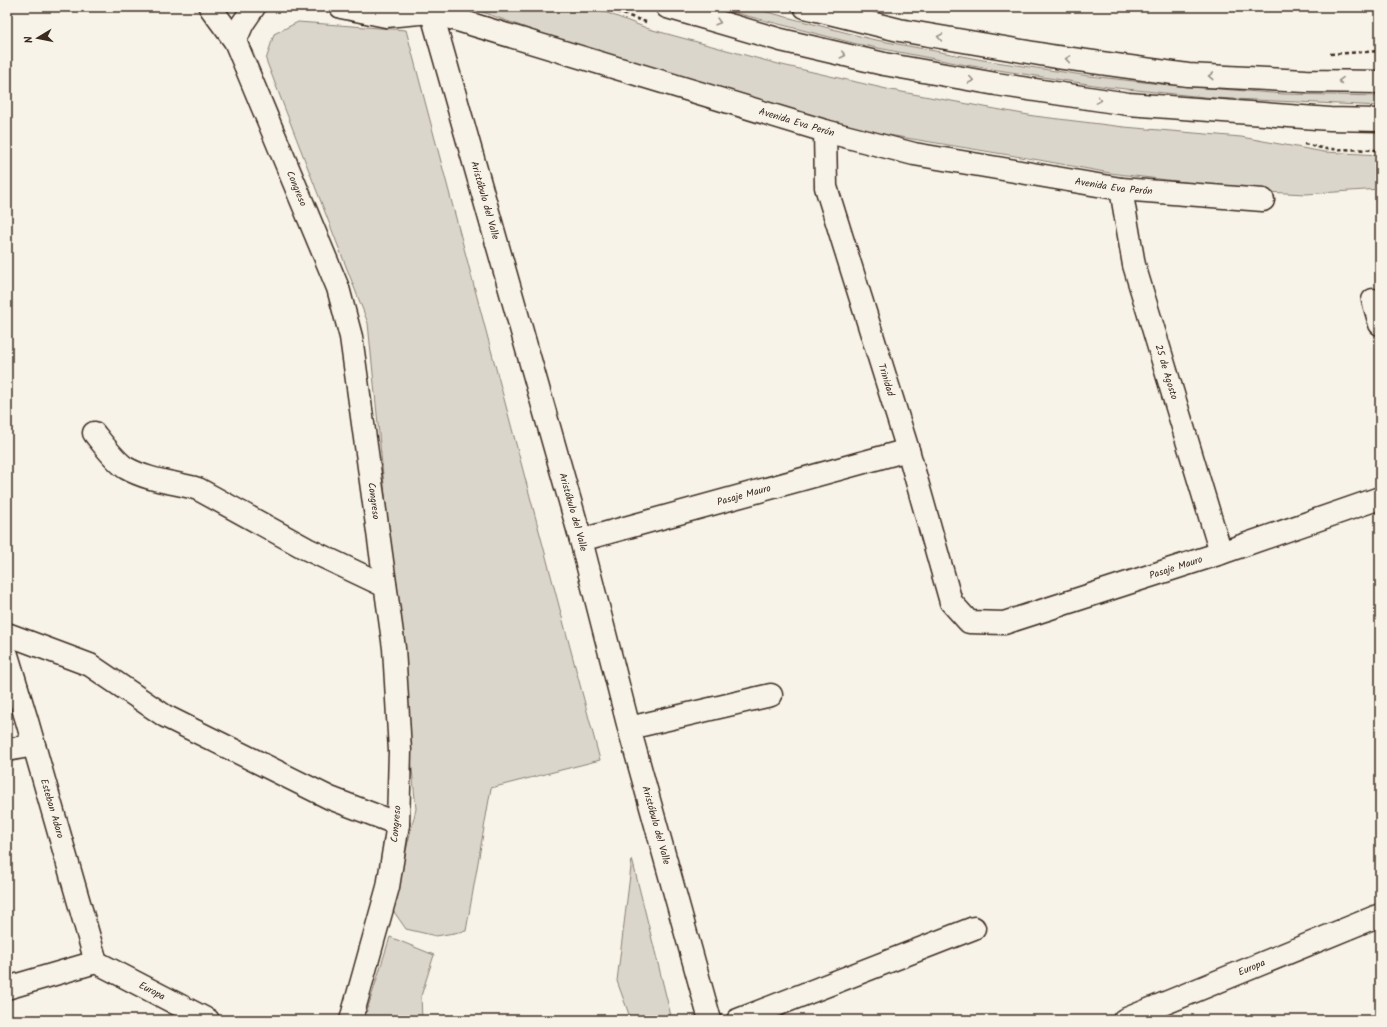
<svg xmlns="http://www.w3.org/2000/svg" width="1387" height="1027" font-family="Kalam,sans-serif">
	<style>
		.green { fill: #dbd6cb; stroke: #8b8074 }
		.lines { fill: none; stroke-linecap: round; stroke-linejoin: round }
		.minor-casing { stroke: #3b2a1e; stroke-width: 25 }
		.major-casing { stroke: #3b2a1e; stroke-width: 25 }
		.path { stroke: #3b2a1e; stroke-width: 2.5; stroke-dasharray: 4 3; stroke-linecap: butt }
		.minor { stroke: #f7f3e8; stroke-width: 22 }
		.major { stroke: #f7f3e8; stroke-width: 22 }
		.oneway { stroke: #998e83 }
		.labels { text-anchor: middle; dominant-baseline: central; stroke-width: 3; stroke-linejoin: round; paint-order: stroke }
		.street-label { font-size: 10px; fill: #3b2a1e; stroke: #f7f3e8 }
	</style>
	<rect width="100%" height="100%" fill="#f7f3e8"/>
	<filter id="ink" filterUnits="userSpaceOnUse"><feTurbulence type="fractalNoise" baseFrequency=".025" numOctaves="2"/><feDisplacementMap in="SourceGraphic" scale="8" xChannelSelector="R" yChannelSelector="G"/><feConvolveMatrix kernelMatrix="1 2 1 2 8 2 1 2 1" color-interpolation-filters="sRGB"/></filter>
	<g filter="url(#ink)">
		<path class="green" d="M469 7H592L649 29 782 65 891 90 1034 116 1124 127 1241 137 1324 152 1380 155V189L1306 194 1265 192 1110 173 1039 160 846 128 559 40Z
			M712 7H748L871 39 983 60 1089 76 1169 85 1284 94 1380 96V106L1214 98 1107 87 966 65 857 44Z
			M298 22 406 30 600 760 491 788 466 931 436 936 406 929 392 909 416 809 368 323 266 60 274 34Z
			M632 859 672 1020H631L617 981Z
			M390 937 434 955 421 996 422 1020H364Z"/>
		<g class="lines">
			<defs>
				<g id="minor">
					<path id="s1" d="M210 7 235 41 338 288 351 337 394 648 400 751 398 824 388 887 351 1020"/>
					<path id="s2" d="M341 7 386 16 431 12 825 131 914 154 1121 189 1263 200"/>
					<path id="s3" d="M430 7 581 540 629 728 710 1020"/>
					<path d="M235 41 243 23 254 7"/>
					<path id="s4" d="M825 131 826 187 908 450 951 602 969 622 1004 623 1221 553 1380 498"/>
					<path id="s5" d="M1121 189 1134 265 1221 553"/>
					<path d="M1373 300 1380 324"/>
					<path d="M94 433C102 443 116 462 126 468 149 481 174 482 198 489L307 549 385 586"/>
					<path id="s6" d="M581 540 908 450"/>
					<path d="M7 634 90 665 165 716 330 798 398 824"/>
					<path id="s7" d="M7 655 27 721 96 962"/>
					<path d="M629 728 771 695"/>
					<path d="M7 750 34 745"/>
					<path id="s8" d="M96 962 208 1020"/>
					<path d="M7 988 96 962"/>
					<path d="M738 1020 974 928"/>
					<path id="s9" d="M1124 1020 1380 915"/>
				</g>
				<path id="major" d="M667 7 781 40 884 64 996 84 1128 104 1330 119 1380 120
					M805 7 899 30 1057 57 1188 75 1306 81 1380 82"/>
			</defs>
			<use href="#minor" class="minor-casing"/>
			<use href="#major" class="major-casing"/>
			<path class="path" d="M603 7 646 22
				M1330 54 1380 51
				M1304 144 1326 149 1380 150"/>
			<use href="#minor" class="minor"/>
			<use href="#major" class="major"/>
		</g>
		<defs><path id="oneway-chevron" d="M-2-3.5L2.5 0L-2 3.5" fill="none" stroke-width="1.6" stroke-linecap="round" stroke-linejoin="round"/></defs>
		<g class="oneway">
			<use href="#oneway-chevron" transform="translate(718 22) rotate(16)"/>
			<use href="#oneway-chevron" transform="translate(940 37) rotate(-170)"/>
			<use href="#oneway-chevron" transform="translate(843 55) rotate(13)"/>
			<use href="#oneway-chevron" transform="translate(1068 59) rotate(-172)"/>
			<use href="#oneway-chevron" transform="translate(1211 76) rotate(-177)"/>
			<use href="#oneway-chevron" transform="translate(971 80) rotate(10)"/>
			<use href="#oneway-chevron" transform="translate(1341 81) rotate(-179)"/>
			<use href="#oneway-chevron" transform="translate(1099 100) rotate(9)"/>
		</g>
	</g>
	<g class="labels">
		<g class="street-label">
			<text stroke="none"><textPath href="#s2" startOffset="473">Avenida Eva Perón</textPath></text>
			<text stroke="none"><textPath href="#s2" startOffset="797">Avenida Eva Perón</textPath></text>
			<text stroke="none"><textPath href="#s1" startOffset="202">Congreso</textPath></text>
			<text stroke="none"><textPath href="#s3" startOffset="201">Aristóbulo del Valle</textPath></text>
			<text stroke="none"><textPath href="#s5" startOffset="189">25 de Agosto</textPath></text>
			<text stroke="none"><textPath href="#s4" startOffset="258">Trinidad</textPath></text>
			<text stroke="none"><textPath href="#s6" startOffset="169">Pasaje Mauro</textPath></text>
			<text stroke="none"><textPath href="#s1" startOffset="526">Congreso</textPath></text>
			<text stroke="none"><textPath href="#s3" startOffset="525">Aristóbulo del Valle</textPath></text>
			<text stroke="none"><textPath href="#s4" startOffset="732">Pasaje Mauro</textPath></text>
			<text stroke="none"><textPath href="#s7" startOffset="160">Esteban Adaro</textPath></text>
			<text transform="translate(396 824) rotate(-85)">Congreso</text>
			<text stroke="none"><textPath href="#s3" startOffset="849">Aristóbulo del Valle</textPath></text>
			<text stroke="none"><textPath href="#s9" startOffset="138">Europa</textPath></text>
			<text stroke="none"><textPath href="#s8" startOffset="63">Europa</textPath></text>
		</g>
	</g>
	<rect width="1387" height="1027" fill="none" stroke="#f7f3e8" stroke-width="24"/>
	<rect x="12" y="12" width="1363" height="1003" fill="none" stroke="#3b2a1e" stroke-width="1.5" filter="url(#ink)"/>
	<g transform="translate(38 38) rotate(260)" stroke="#f7f3e8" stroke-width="3" paint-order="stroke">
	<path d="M0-3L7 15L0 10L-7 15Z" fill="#3b2a1e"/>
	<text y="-6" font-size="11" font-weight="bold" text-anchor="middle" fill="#3b2a1e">N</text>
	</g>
</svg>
